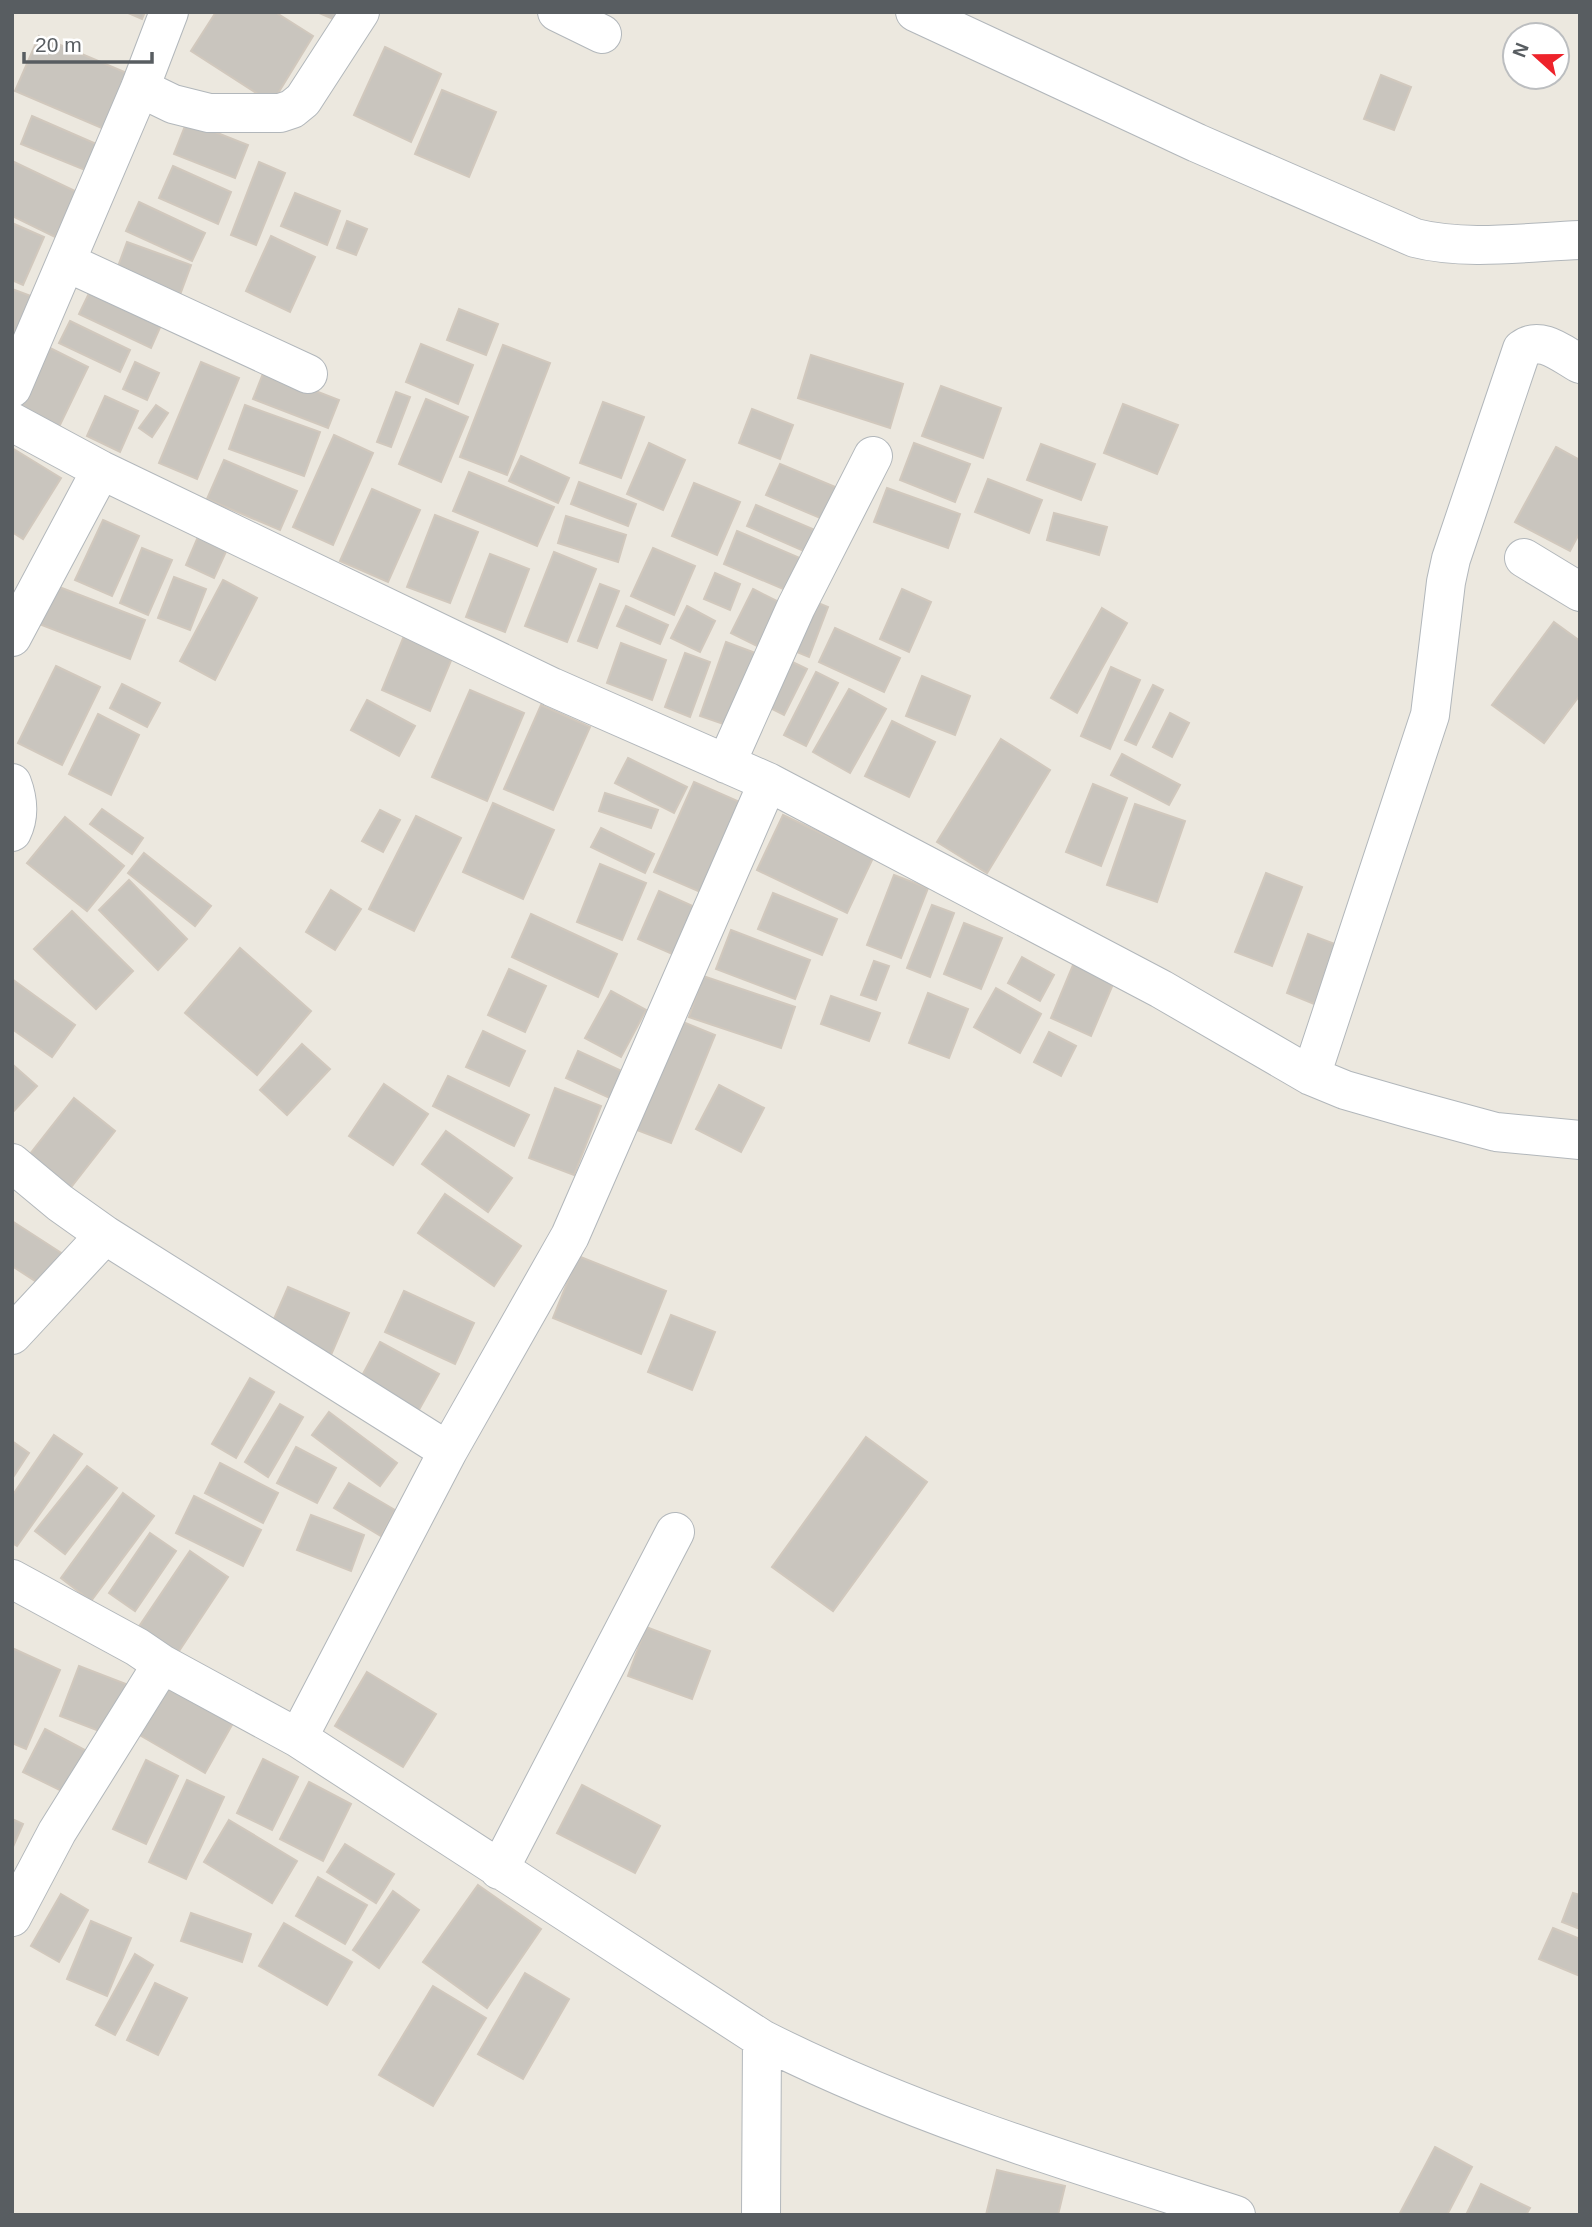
<svg xmlns="http://www.w3.org/2000/svg" width="1592" height="2227" font-family="Helvetica,sans-serif">
	<style>
		.building { fill: #c9c5be; stroke: #d1c8bd; stroke-width: 2 }
		.lines { fill: none; stroke-linecap: round; stroke-linejoin: round }
		.street-casing { stroke: #b2b7bb; stroke-width: 40 }
		.street { stroke: #fff; stroke-width: 38 }
	</style>
	<rect width="100%" height="100%" fill="#ece8df"/>
	<path class="building" d="M126 12H145L142 19Z
		M216 12H275L313 36 272 103 191 51Z
		M317 12H336L333 19Z
		M39 36 134 76 111 132 15 91Z
		M385 47 441 74 411 142 354 115Z
		M1381 75 1411 87 1394 130 1364 119Z
		M442 90 496 112 469 177 415 154Z
		M32 116 101 146 90 172 21 144Z
		M187 121 248 145 235 178 174 154Z
		M12 161 77 192 55 237 12 216Z
		M259 162 285 173 256 245 231 235Z
		M173 166 231 192 218 224 159 198Z
		M295 193 340 211 327 245 281 226Z
		M139 202 205 233 192 261 126 231Z
		M347 221 367 229 356 255 337 248Z
		M12 223 44 237 23 285 12 280Z
		M271 236 315 257 290 312 246 291Z
		M127 242 191 265 177 303 113 280Z
		M12 289 31 296 12 341Z
		M91 289 162 323 151 348 79 314Z
		M459 309 498 324 486 355 447 340Z
		M70 321 130 350 120 372 59 343Z
		M421 344 473 365 458 404 406 382Z
		M503 345 550 363 507 475 460 457Z
		M48 347 88 367 59 427 19 407Z
		M811 355 903 384 890 428 798 398Z
		M135 362 159 373 147 400 123 389Z
		M201 362 239 378 197 479 159 463Z
		M264 371 339 400 328 428 253 399Z
		M941 386 1001 408 983 458 922 436Z
		M396 392 410 397 391 447 377 442Z
		M105 396 138 411 120 452 87 436Z
		M426 399 468 417 441 482 399 464Z
		M603 402 644 417 621 478 580 463Z
		M1123 404 1178 425 1157 474 1104 453Z
		M156 405 168 413 152 437 139 428Z
		M245 405 320 432 304 476 229 449Z
		M752 409 793 425 780 459 739 443Z
		M334 435 373 453 333 545 293 527Z
		M649 443 685 460 663 510 627 494Z
		M914 443 970 464 955 502 900 480Z
		M1041 444 1095 464 1081 500 1027 480Z
		M1556 447 1580 460V532L1570 551 1515 522Z
		M12 448 61 478 23 539 12 532Z
		M521 456 569 478 558 503 509 481Z
		M224 460 297 491 280 530 207 499Z
		M780 464 845 491 832 523 766 495Z
		M469 472 554 507 537 546 453 511Z
		M988 479 1042 500 1029 533 975 512Z
		M579 482 636 504 628 526 571 504Z
		M694 483 740 502 717 555 672 536Z
		M887 488 960 514 948 548 874 522Z
		M372 489 420 510 388 582 340 561Z
		M756 505 815 530 806 552 747 526Z
		M1054 513 1107 527 1099 555 1047 540Z
		M435 515 478 532 450 603 407 587Z
		M566 516 626 535 618 562 558 543Z
		M103 520 139 536 112 596 75 580Z
		M737 531 802 559 788 591 724 564Z
		M200 532 229 545 214 578 186 565Z
		M142 548 172 560 148 615 120 603Z
		M653 548 695 566 674 615 631 596Z
		M554 552 596 569 567 642 525 626Z
		M490 554 529 569 505 632 466 617Z
		M715 573 740 584 730 610 704 599Z
		M174 577 206 589 190 630 158 618Z
		M223 580 257 598 215 680 180 661Z
		M600 584 619 591 597 648 578 641Z
		M54 585 145 620 130 659 39 624Z
		M753 589 791 608 769 652 731 633Z
		M902 589 931 602 909 652 880 639Z
		M806 598 828 607 809 657 787 648Z
		M626 606 668 625 660 644 617 626Z
		M687 606 715 621 700 652 671 638Z
		M1102 608 1127 623 1077 713 1051 698Z
		M1554 622 1580 641V695L1544 743 1492 705Z
		M835 628 900 658 884 692 819 662Z
		M406 631 455 651 430 711 382 690Z
		M726 642 761 655 735 728 700 716Z
		M621 643 666 660 652 700 607 683Z
		M685 653 710 662 690 717 665 707Z
		M780 656 807 669 784 715 758 702Z
		M56 666 100 687 62 765 18 743Z
		M1111 667 1140 680 1110 749 1081 736Z
		M816 672 838 683 806 746 784 735Z
		M922 676 970 696 955 735 906 716Z
		M122 684 160 703 147 727 110 708Z
		M1153 685 1163 690 1136 745 1125 740Z
		M849 689 886 709 850 773 813 752Z
		M470 690 524 713 487 801 432 777Z
		M367 700 415 726 399 756 351 730Z
		M541 705 590 727 553 810 504 789Z
		M1170 713 1189 723 1172 757 1153 747Z
		M98 714 139 735 111 795 69 774Z
		M892 721 935 742 909 797 865 776Z
		M1001 739 1050 770 987 873 937 842Z
		M1122 754 1180 785 1169 805 1111 775Z
		M628 758 687 787 674 813 615 783Z
		M694 782 751 807 712 897 654 872Z
		M1093 784 1127 798 1101 866 1066 852Z
		M605 793 658 810 651 828 599 811Z
		M493 803 554 830 523 899 463 872Z
		M1135 804 1185 821 1157 902 1107 885Z
		M102 809 143 838 132 854 90 824Z
		M380 810 400 820 383 852 362 841Z
		M783 815 873 858 847 913 757 870Z
		M416 816 461 838 414 931 369 909Z
		M65 817 124 866 87 911 27 863Z
		M601 828 654 854 645 873 591 847Z
		M144 853 211 906 195 926 128 873Z
		M600 864 646 883 622 940 577 922Z
		M1266 873 1302 887 1272 966 1235 952Z
		M894 875 928 888 901 958 867 945Z
		M129 880 187 939 158 970 99 910Z
		M331 890 361 909 335 950 306 932Z
		M659 891 706 912 686 960 638 939Z
		M773 893 837 919 822 955 758 929Z
		M932 905 954 913 930 977 907 968Z
		M72 911 133 971 96 1009 34 949Z
		M531 914 617 954 598 997 512 957Z
		M964 923 1002 938 981 989 944 974Z
		M731 930 810 960 795 999 716 969Z
		M1308 934 1335 944 1314 1004 1287 993Z
		M240 948 311 1011 257 1075 185 1013Z
		M1078 953 1119 970 1091 1036 1051 1018Z
		M1022 957 1054 975 1040 1001 1008 983Z
		M874 961 889 966 876 1000 861 995Z
		M509 969 546 986 525 1032 488 1015Z
		M703 976 795 1007 781 1048 689 1017Z
		M12 979 75 1025 52 1057 12 1029Z
		M996 988 1041 1014 1020 1053 974 1027Z
		M611 991 646 1010 621 1057 585 1038Z
		M928 993 968 1009 949 1058 909 1043Z
		M831 996 880 1013 869 1041 821 1024Z
		M673 1018 715 1035 671 1143 629 1127Z
		M483 1031 525 1051 509 1086 466 1067Z
		M1049 1032 1076 1046 1061 1076 1034 1062Z
		M302 1044 330 1069 287 1115 260 1090Z
		M578 1051 626 1073 614 1100 566 1078Z
		M12 1064 37 1086 12 1113Z
		M448 1076 529 1115 514 1146 433 1106Z
		M384 1084 428 1114 393 1165 349 1136Z
		M719 1085 764 1108 741 1152 696 1129Z
		M555 1088 601 1106 574 1175 529 1158Z
		M74 1098 115 1131 68 1191 26 1159Z
		M446 1131 512 1178 488 1212 422 1164Z
		M445 1194 521 1246 494 1286 418 1233Z
		M12 1221 66 1256 46 1288 12 1266Z
		M578 1256 666 1291 641 1354 553 1318Z
		M288 1287 349 1313 331 1355 270 1328Z
		M404 1291 474 1323 455 1364 385 1332Z
		M671 1315 715 1332 692 1390 648 1372Z
		M380 1342 439 1374 415 1417 357 1385Z
		M250 1378 274 1392 236 1458 212 1444Z
		M280 1404 303 1417 268 1477 245 1462Z
		M329 1412 397 1463 380 1486 312 1435Z
		M54 1435 82 1454 17 1546 12 1543V1496Z
		M866 1437 927 1482 833 1611 772 1567Z
		M12 1441 29 1453 12 1479Z
		M296 1447 336 1468 317 1503 277 1483Z
		M220 1463 278 1493 263 1523 205 1493Z
		M87 1466 117 1488 65 1554 35 1531Z
		M349 1483 395 1510 381 1536 334 1508Z
		M123 1493 154 1516 91 1601 61 1578Z
		M194 1496 261 1530 243 1566 176 1533Z
		M311 1515 364 1535 351 1571 297 1550Z
		M150 1533 176 1551 135 1611 109 1593Z
		M190 1551 228 1577 177 1654 138 1628Z
		M646 1627 710 1651 692 1699 628 1676Z
		M12 1648 60 1670 26 1749 12 1743Z
		M79 1666 126 1684 107 1734 60 1716Z
		M367 1672 436 1714 403 1767 335 1726Z
		M164 1683 233 1723 205 1773 136 1733Z
		M45 1729 96 1756 76 1798 23 1772Z
		M263 1759 298 1777 272 1830 237 1813Z
		M146 1760 178 1776 146 1844 113 1829Z
		M187 1780 224 1797 186 1879 149 1862Z
		M309 1782 351 1804 323 1861 280 1839Z
		M582 1785 660 1826 635 1873 557 1833Z
		M12 1819 23 1824 12 1849Z
		M229 1820 297 1861 272 1903 204 1862Z
		M345 1844 394 1874 376 1903 327 1872Z
		M318 1877 367 1905 345 1944 296 1916Z
		M478 1885 541 1929 487 2008 423 1962Z
		M393 1891 419 1910 379 1968 353 1950Z
		M1573 1893 1580 1895V1929L1562 1922Z
		M61 1894 88 1910 59 1962 31 1946Z
		M191 1913 251 1934 242 1962 181 1941Z
		M91 1921 131 1938 107 1996 67 1979Z
		M284 1923 352 1962 327 2005 259 1966Z
		M1553 1928 1580 1939V1976L1539 1959Z
		M135 1954 153 1965 115 2035 96 2025Z
		M525 1973 569 1999 523 2079 478 2054Z
		M155 1983 187 1998 158 2055 127 2040Z
		M433 1986 486 2018 433 2106 379 2075Z
		M1435 2147 1472 2167 1447 2215H1399Z
		M997 2170 1065 2186 1058 2215H986Z
		M1481 2184 1530 2208 1526 2215H1466Z"/>
	<g class="lines">
		<defs>
			<path id="street" d="M557 12 602 34
				M915 12 1197 143 1415 238C1465 251 1528 242 1580 240
				M140 88 173 104 209 113H280L292 109 303 100 360 12
				M66 262 308 374
				M12 388 140 88 169 12
				M12 422 101 470 552 687 768 782
				M1524 558 1580 592
				M12 637 101 470
				M726 764 796 607 873 456
				M12 783C18 799 20 816 12 832
				M1311 1076 1430 715 1446 582 1451 559 1522 349C1541 335 1562 354 1580 364
				M12 1163 60 1203 105 1235
				M12 1335 105 1235 448 1451
				M12 1579 137 1647 162 1664 298 1738 762 2039C912 2115 1075 2164 1236 2215
				M298 1738 448 1451 570 1236 768 782 1161 989 1311 1076 1345 1090 1411 1109 1496 1132 1580 1140
				M499 1870 675 1532
				M12 1917 57 1832 162 1664
				M761 2215 762 2039"/>
		</defs>
		<use href="#street" class="street-casing"/>
		<use href="#street" class="street"/>
	</g>
	<rect width="1592" height="2227" fill="none" stroke="#585d61" stroke-width="28"/>
	<g transform="translate(1536 56) rotate(291)"><circle r="33" fill="#ffffff" stroke="#bcbec0" stroke-width="2"/>
	<path d="M0-5L12 26L0 18L-12 26Z" fill="#ee232b"/>
	<text y="-10" font-size="19" font-weight="bold" text-anchor="middle" fill="#585d61">N</text>
	</g>
	<path d="M24 52v10h128v-10" fill="none" stroke="#585d61" stroke-width="3.5"/>
	<text x="35" y="52" font-size="21" fill="#585d61" stroke="#ffffff" stroke-width="5" paint-order="stroke">20 m</text>
</svg>
